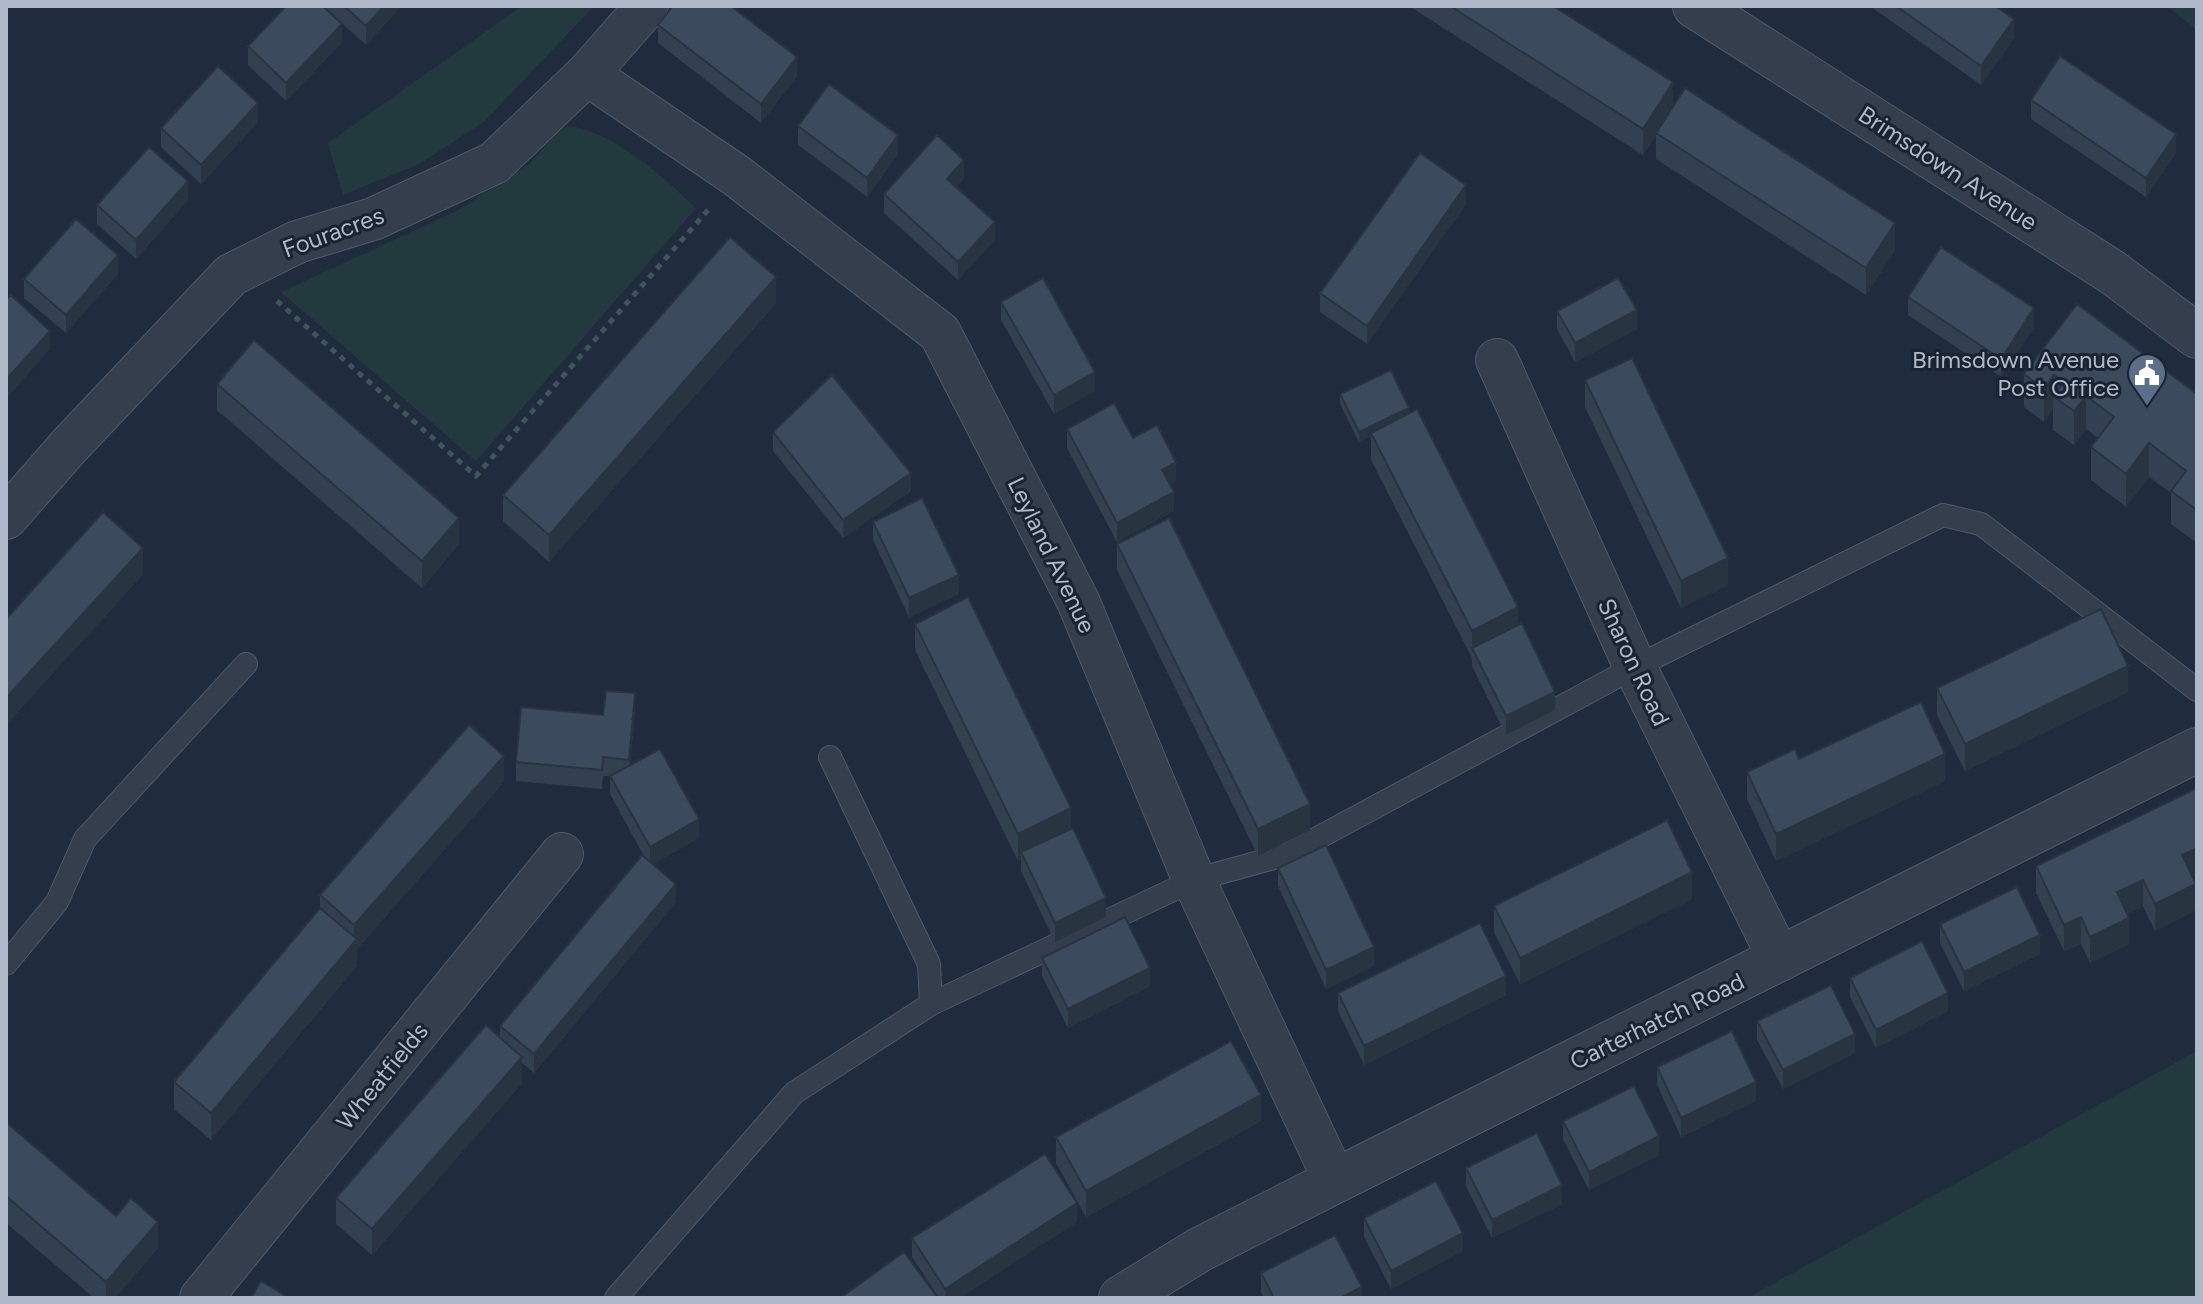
<svg xmlns="http://www.w3.org/2000/svg" width="2203" height="1304" font-family="Figtree,sans-serif">
	<style>
		.green { fill: #223a3e }
		.lines { fill: none; stroke-linecap: round; stroke-linejoin: round }
		.service-casing { stroke: #4f5967; stroke-width: 24 }
		.minor-casing { stroke: #4f5967; stroke-width: 44 }
		.tertiary-casing { stroke: #4f5967; stroke-width: 46 }
		.path { stroke: #3d5658; stroke-width: 5; stroke-dasharray: 6 6; stroke-linecap: butt }
		.service { stroke: #343e4d; stroke-width: 22 }
		.minor { stroke: #343e4d; stroke-width: 42 }
		.tertiary { stroke: #343e4d; stroke-width: 44 }
		.wall { fill: #334050 }
		.shaded-wall { fill: #293441 }
		.building { fill: #3b4a5d; stroke: #293441; stroke-width: 2 }
		.labels { text-anchor: middle; dominant-baseline: central; stroke-width: 6; stroke-linejoin: round; paint-order: stroke }
		.street-label { font-size: 24px; fill: #afb9c9; stroke: #192331 }
		.poi-label { font-size: 24px; fill: #afb9c9; stroke: #192331; text-anchor: end }
	</style>
	<rect width="100%" height="100%" fill="#202c3d"/>
	<path class="green" d="M522 6H594L485 121 421 163 343 195 328 143Z
		M2167 6H2197V30Z
		M570 126C618 135 661 175 696 208L476 461 281 292 457 211 528 165 557 133Z
		M2197 1051V1298H1747Z"/>
	<g class="lines">
		<defs>
			<path id="service" d="M830 757 929 964 931 1004
				M6 964 57 902 85 839 246 664
				M616 1298 794 1093 931 1004 1194 880 1288 854 1635 667 1943 515 1981 524 2197 690"/>
			<path id="minor" d="M587 74 737 176 940 333 1078 601 1194 880 1335 1181
				M1497 360 1635 667 1780 960
				M6 518 70 445 231 275 297 242 373 219 494 163 587 74 647 6
				M201 1298 562 854"/>
			<path id="tertiary" d="M1695 6 2112 272 2197 336
				M1121 1298 1199 1250 1335 1181 2197 750"/>
		</defs>
		<use href="#service" class="service-casing"/>
		<use href="#minor" class="minor-casing"/>
		<use href="#tertiary" class="tertiary-casing"/>
		<path class="path" d="M277 301 476 476 708 210"/>
		<use href="#service" class="service"/>
		<use href="#minor" class="minor"/>
		<use href="#tertiary" class="tertiary"/>
	</g>
	<path class="wall" d="M286 6H401L366 45 325 8 342 42 286 101 248 65V46Z
		M1409 6H1553L1673 107 1895 250 1866 295 1656 159V135L1643 155Z
		M1870 6H1995L2014 38 1981 85Z
		M658 25 797 76 761 123 658 43Z
		M2031 100 2176 153 2146 197 2031 119Z
		M258 122 201 184 161 147V128Z
		M798 126 898 154 867 197 798 145Z
		M964 178 956 187 995 240 958 280 884 213V194Z
		M188 200 136 259 97 224V205Z
		M1466 204 1367 344 1320 312V293Z
		M118 274 66 333 24 298V279Z
		M1908 297 2034 327 2001 377 1908 315Z
		M1001 302 1095 391 1054 414 1001 320Z
		M776 303 549 562 503 521V495Z
		M2077 304 2197 394V543L2171 524V493L2149 477 2126 507 2091 480V447L2098 438 2086 429 2074 445 2053 430V409L2044 422 2024 407V374Z
		M1557 311 1637 329 1575 362 1557 329Z
		M1585 380 1728 585 1681 608 1585 407Z
		M217 384 459 544 422 588 217 410Z
		M1340 394 1409 413 1518 625 1555 710 1506 735 1472 666V658L1371 460V436L1359 442 1340 404Z
		M1067 429 1133 438 1176 481 1170 485 1174 511 1117 542 1067 448Z
		M773 432 911 491 843 538 773 451Z
		M873 522 959 594 909 617 873 540Z
		M1117 544 1310 830 1258 856 1117 570Z
		M915 624 1071 828 1106 917 1055 942 1021 871V859L1018 861 915 650Z
		M1937 688 2128 692 1965 771 1937 715Z
		M635 712 630 765 699 838 653 864 676 902 534 1073 522 1063V1083L372 1255 336 1224V1198L500 1038V1026L645 858 610 794V776H603L602 789 516 781V762L603 715Z
		M1799 759 1945 781 1776 861 1747 799V772Z
		M504 782 357 949V966L211 1140 174 1109V1082L320 908V895Z
		M2036 866 2193 877 2196 910 2155 931 2143 906 2127 914 2129 944 2090 963 2081 944 2064 951 2036 893Z
		M1278 868 1374 966 1326 989 1278 886Z
		M1692 899 1520 984 1494 932V906Z
		M1940 924 2040 954 1964 991 1940 943Z
		M1042 958 1150 986 1068 1028 1042 976Z
		M1850 978 1948 1011 1876 1048 1850 997Z
		M1338 993 1506 995 1364 1065 1338 1011Z
		M1757 1021 1855 1053 1783 1089 1757 1040Z
		M1657 1067 1756 1101 1681 1137 1657 1085Z
		M1261 1121 1086 1217 1056 1163V1137Z
		M1563 1121 1659 1155 1589 1190 1563 1139Z
		M6 1122 116 1216 158 1248 115 1298H94L6 1223Z
		M1466 1168 1562 1204 1492 1238 1466 1186Z
		M1364 1218 1463 1251 1391 1289 1364 1237Z
		M1077 1222 959 1298H939L912 1257V1238Z
		M1261 1273 1362 1298H1264L1261 1292Z"/>
	<path class="shaded-wall" d="M384 6H401L366 45V26Z
		M2014 19V38L1981 85V66Z
		M342 24V42L286 101V83Z
		M797 57V76L761 123V104Z
		M1673 82V109L1643 155V129Z
		M258 103V122L201 184V165Z
		M2176 134V153L2146 197V178Z
		M898 135V154L867 197V178Z
		M964 160V178L947 197V179Z
		M188 181V200L136 259V240Z
		M1466 185V204L1367 344V326Z
		M995 222V240L958 280V262Z
		M1895 223V250L1866 295V268Z
		M118 255V274L66 333V315Z
		M776 277V303L549 562V535Z
		M2034 308V327L2001 377V359Z
		M1637 310V329L1575 362V343Z
		M50 331V349L6 399V380Z
		M1095 372V391L1054 414V395Z
		M2054 375 2053 409 2044 422V389Z
		M2086 396V429L2074 445V411Z
		M1409 408V417L1371 433V436L1359 442V432Z
		M2149 443V477L2126 507V474Z
		M1176 462V481L1162 489V470Z
		M911 473V491L843 538V520Z
		M1174 492V511L1117 542V523Z
		M459 518V544L422 588V561Z
		M143 548V575L6 725V698Z
		M1728 558V585L1681 608V581Z
		M959 575V594L909 617V598Z
		M1518 607V634L1472 648V658V631Z
		M2128 666V692L1965 771V744Z
		M1555 692V710L1506 735V716Z
		M635 693V712L629 778V760Z
		M1945 754V781L1776 861V834Z
		M504 756V782L357 949V966L211 1140V1113L354 942V925Z
		M1310 804V830L1258 856V829Z
		M1071 808V835L1021 852V859L1018 861V834Z
		M699 819V838L650 866V847Z
		M2197 848V875L2182 882V855Z
		M1692 872V899L1520 984V958Z
		M2143 880V906L2117 919V892Z
		M676 884V902L534 1073V1054Z
		M2196 884V910L2155 931V904Z
		M1106 898V917L1055 942V923Z
		M2081 917V944L2064 951V925Z
		M2129 918V944L2090 963V937Z
		M2040 935V954L1964 991V972Z
		M1374 947V966L1326 989V970Z
		M1150 968V986L1068 1028V1009Z
		M1506 976V995L1364 1065V1046Z
		M1948 993V1011L1876 1048V1030Z
		M1855 1034V1053L1783 1089V1070Z
		M522 1057V1083L372 1255V1229Z
		M1756 1082V1101L1681 1137V1118Z
		M1261 1095V1121L1086 1217V1191Z
		M1659 1136V1155L1589 1190V1172Z
		M1562 1185V1204L1492 1238V1220Z
		M1077 1203V1222L959 1298H945V1289Z
		M158 1222V1248L115 1298H106V1282Z
		M1463 1233V1251L1391 1289V1271Z
		M1362 1287V1298H1340Z"/>
	<path class="building" d="M286 6H323L342 24 286 83 248 46Z
		M344 6H384L366 26Z
		M673 6H731L797 57 761 104 658 25Z
		M1450 6H1553L1673 82 1643 129Z
		M1896 6H1995L2014 19 1981 66Z
		M2060 56 2176 134 2146 178 2031 100Z
		M218 66 258 103 201 165 161 128Z
		M829 84 898 135 867 178 798 126Z
		M1685 88 1895 223 1866 268 1656 133Z
		M937 135 964 160 947 179 995 222 958 262 884 194Z
		M149 147 188 181 136 240 97 205Z
		M1420 153 1466 185 1367 326 1320 293Z
		M76 219 118 255 66 315 24 279Z
		M730 237 776 277 549 535 503 495Z
		M1941 247 2034 308 2001 359 1908 297Z
		M1043 278 1095 372 1054 395 1001 302Z
		M1618 278 1637 310 1575 343 1557 311Z
		M11 295 50 331 6 380V300Z
		M2077 304 2197 394V510L2171 491 2186 471 2149 443 2126 474 2091 447 2114 417 2086 396 2074 411 2053 396 2064 382 2054 375 2044 389 2024 374Z
		M254 340 459 518 422 561 217 384Z
		M1632 358 1728 558 1681 581 1585 380Z
		M1391 370 1409 408 1359 432 1340 394Z
		M832 375 911 473 843 520 773 432Z
		M1114 403 1133 438 1157 425 1176 462 1162 470 1174 492 1117 523 1067 429Z
		M1417 409 1518 607 1472 631 1371 433Z
		M922 498 959 575 909 598 873 522Z
		M103 512 143 548 6 698V619Z
		M1169 518 1310 804 1258 829 1117 544Z
		M968 597 1071 808 1018 834 915 624Z
		M2101 609 2128 666 1965 744 1937 688Z
		M1522 623 1555 692 1506 716 1472 648Z
		M606 691 635 693 629 760 603 757 602 770 516 762 521 707 603 715Z
		M1921 702 1945 754 1776 834 1747 772 1795 749 1799 759Z
		M469 725 504 756 354 925 320 895Z
		M660 749 699 819 650 847 610 776Z
		M2197 788V848L2182 855 2196 884 2155 904 2143 880 2117 892 2129 918 2090 937 2081 917 2064 925 2036 866Z
		M1667 820 1692 872 1520 958 1494 906Z
		M1073 828 1106 898 1055 923 1021 852Z
		M1326 845 1374 947 1326 970 1278 868Z
		M642 855 676 884 534 1054 500 1026Z
		M2017 887 2040 935 1964 972 1940 924Z
		M320 908 357 939 211 1113 174 1082Z
		M1125 917 1150 968 1068 1009 1042 958Z
		M1480 923 1506 976 1364 1046 1338 993Z
		M1922 941 1948 993 1876 1030 1850 978Z
		M1831 985 1855 1034 1783 1070 1757 1021Z
		M486 1025 522 1057 372 1229 336 1198Z
		M1732 1031 1756 1082 1681 1118 1657 1067Z
		M1231 1041 1261 1095 1086 1191 1056 1137Z
		M1634 1086 1659 1136 1589 1172 1563 1121Z
		M6 1122 116 1216 131 1198 158 1222 106 1282 6 1196Z
		M1537 1133 1562 1185 1492 1220 1466 1168Z
		M1045 1154 1077 1203 945 1289 912 1238Z
		M1436 1181 1463 1233 1391 1271 1364 1218Z
		M1335 1235 1362 1287 1340 1298H1274L1261 1273Z
		M904 1252 938 1298H840Z
		M261 1281 289 1298H251Z"/>
	<defs>
		<symbol id="civic-pin" viewBox="-11 -11 22 30"><path d="M0 17L-7.5 6A9.5 9.5 0 1 1 7.5 6Z" fill="#5c6f8a" stroke="#192331"/><path d="M-.6-6.5H3V-4.5H.6V-3L4-1V1h2V6H-6V1h2V-1L-.6-3ZM-1.2 2.5V6h2.4V2.5Z" fill="#fff"/></symbol>
	</defs>
	<g fill-rule="evenodd">
		<use href="#civic-pin" x="2125" y="351" width="44" height="60"/>
	</g>
	<g class="labels">
		<g class="street-label">
			<text transform="translate(1948 168) rotate(33)">Brimsdown Avenue</text>
			<text transform="translate(333 232) rotate(-20)">Fouracres</text>
			<text transform="translate(1052 555) rotate(64)">Leyland Avenue</text>
			<text transform="translate(1634 662) rotate(65)">Sharon Road</text>
			<text transform="translate(1657 1021) rotate(-26)">Carterhatch Road</text>
			<text transform="translate(382 1076) rotate(-51)">Wheatfields</text>
		</g>
		<g class="poi-label">
			<text x="2119" y="359">Brimsdown Avenue<tspan x="2119" dy="28">Post Office</tspan></text>
		</g>
	</g>
	<rect width="2203" height="1304" fill="none" stroke="#afb9c9" stroke-width="16"/>
</svg>
